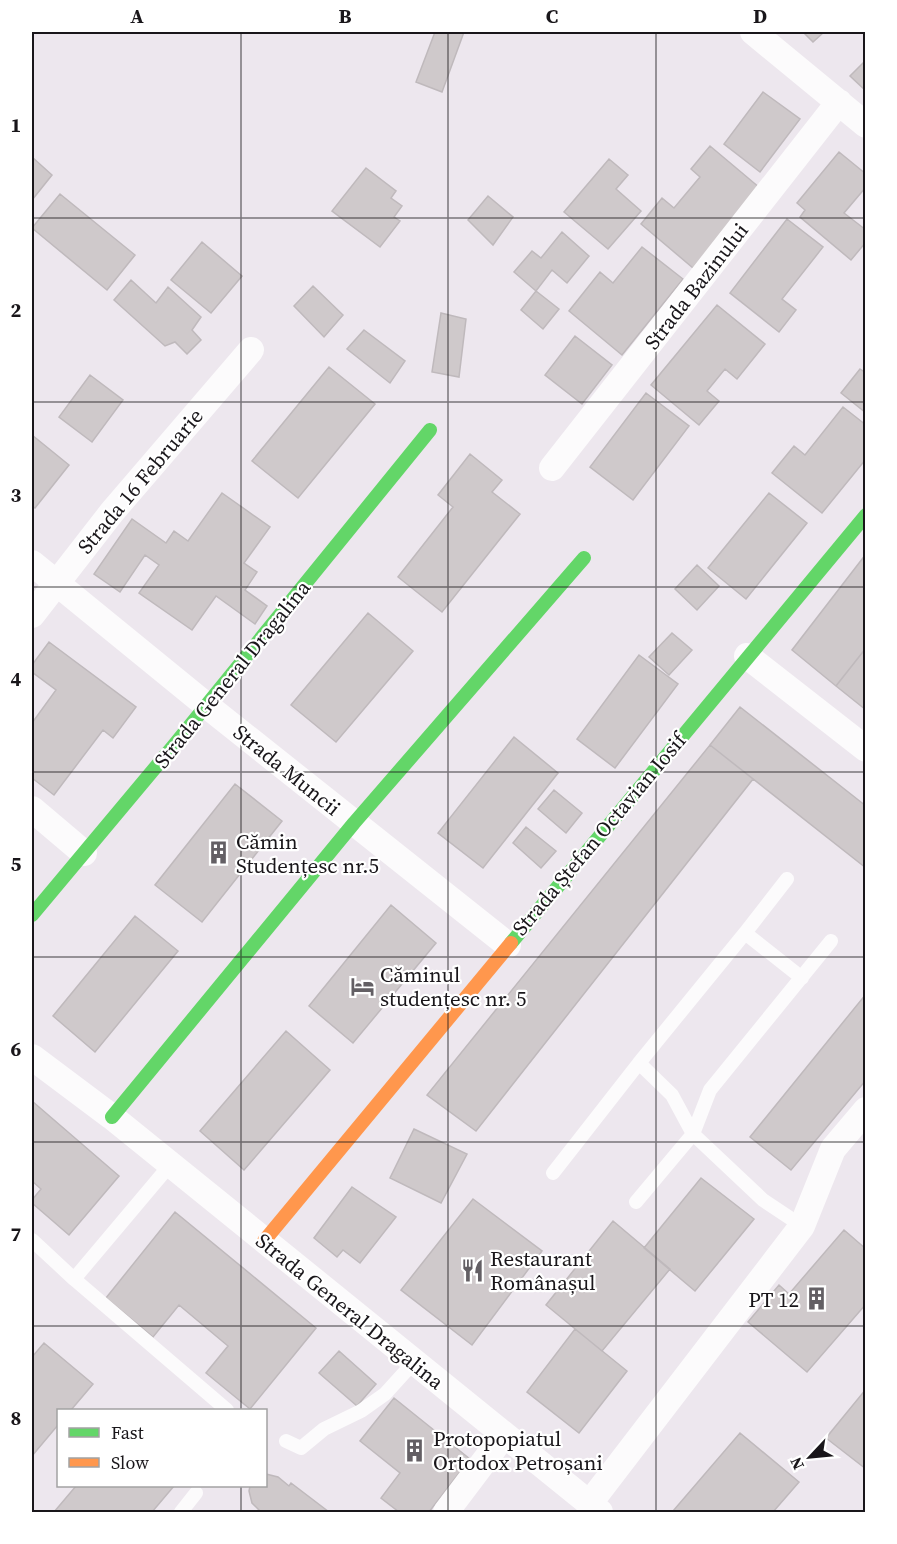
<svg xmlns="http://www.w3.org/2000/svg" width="897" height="1544" font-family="'Source Serif 4',serif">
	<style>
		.building { fill: #cfc9cb; stroke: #bfb9bc; stroke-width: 1.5 }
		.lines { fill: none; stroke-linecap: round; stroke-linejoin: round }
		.lane { stroke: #fcfbfc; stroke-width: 14 }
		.street { stroke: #fcfbfc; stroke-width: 26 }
		.fast { stroke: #63d668; stroke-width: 14 }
		.slow { stroke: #ff974d; stroke-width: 14 }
		.grid { fill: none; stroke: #19161a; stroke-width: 1.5; stroke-opacity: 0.55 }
		.labels { text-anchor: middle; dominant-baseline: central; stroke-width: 4.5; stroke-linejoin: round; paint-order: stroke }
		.street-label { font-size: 21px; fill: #19161a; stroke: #fff }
		.poi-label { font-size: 21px; fill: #19161a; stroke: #fff; text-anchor: start }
		.neatline { fill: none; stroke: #19161a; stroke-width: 2 }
		.grid-label { font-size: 20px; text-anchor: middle; font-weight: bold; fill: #19161a }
	</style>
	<rect width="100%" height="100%" fill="#ede7ee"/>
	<path class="building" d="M435 32H464L442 92 416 82Z
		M803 32H824L813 42Z
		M866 60V91L850 76Z
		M763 92 800 119 760 172 724 144Z
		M710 146 760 188 693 268 641 224 662 198 674 208 700 177 691 169Z
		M839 152 866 174V187L844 213 866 230V242L851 260 800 217 805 210 797 203Z
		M32 157 52 175 32 200Z
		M609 159 628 175 616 189 641 211 608 249 564 212Z
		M366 168 396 191 391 198 402 206 394 217 400 221 380 247 332 211Z
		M60 194 135 255 107 290 32 228Z
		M488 196 513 217 493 245 468 220Z
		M787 219 823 247 782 299 796 310 779 332 730 293Z
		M562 232 589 256 567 283 552 270 536 291 514 272 532 251 541 258Z
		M202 242 242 276 211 313 171 280Z
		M642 247 683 279 622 355 569 311 600 272 613 283Z
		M131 280 156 303 168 287 201 317 192 330 201 340 187 354 175 342 165 346 114 300Z
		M313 286 343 315 324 337 294 306Z
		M536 291 559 309 543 329 521 310Z
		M717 305 765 344 737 379 725 369 707 391 719 401 699 425 651 385Z
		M441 313 466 319 459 377 432 372Z
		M364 330 405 361 390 383 347 349Z
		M575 336 612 365 582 404 545 375Z
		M329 367 375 404 298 498 252 461Z
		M860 369 866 373V413L841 393Z
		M90 375 123 400 92 442 59 417Z
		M646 393 689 426 633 500 590 467Z
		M843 407 866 425V459L822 513 772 473 794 446 805 455Z
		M32 435 69 465 35 508 32 506Z
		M470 454 502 480 492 492 520 514 442 612 398 577 453 507 438 495Z
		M222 493 270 527 244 563 257 572 245 590 267 606 255 624 216 596 192 630 139 593 159 565 145 555 120 592 94 574 132 519 166 543 174 531 188 541Z
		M769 493 807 523 746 599 708 568Z
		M866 554V648L836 686 792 650Z
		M697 565 719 586 697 610 675 589Z
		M368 613 413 651 336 742 291 705Z
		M672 633 692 650 669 675 649 657Z
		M49 642 136 707 113 738 103 730 54 795 32 778V723L56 690 32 672V665Z
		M866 648V710L836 686Z
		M639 655 678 684 615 768 577 739Z
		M740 707 866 806V868L710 745Z
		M514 737 558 773 483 868 438 833Z
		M710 745 753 779 476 1131 427 1095Z
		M235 784 282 821 202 922 155 885Z
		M554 790 582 813 566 833 538 809Z
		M526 827 556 851 541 868 513 843Z
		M391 905 436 943 353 1043 309 1006Z
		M135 916 178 951 95 1052 53 1016Z
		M866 994V1080L791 1170 750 1137Z
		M286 1031 330 1070 244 1170 200 1131Z
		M32 1101 119 1176 69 1235 32 1203V1200L41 1189 32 1181Z
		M414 1129 467 1154 441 1203 390 1178Z
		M701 1178 754 1219 695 1291 644 1248Z
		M352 1187 396 1217 360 1263 343 1250 337 1257 314 1238Z
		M473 1199 542 1251 472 1345 401 1290Z
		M175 1212 316 1328 250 1409 206 1373 228 1346 179 1305 153 1337 106 1298Z
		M613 1221 670 1269 602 1351 546 1305Z
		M844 1230 866 1249V1304L807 1372 748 1322 779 1285 789 1294Z
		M575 1329 627 1371 579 1433 527 1392Z
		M44 1343 93 1384 71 1410H58V1425L32 1456V1357Z
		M339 1351 376 1384 357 1406 319 1373Z
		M866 1389V1469L826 1438Z
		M394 1398 470 1459 429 1512H399L381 1498 400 1473 360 1441Z
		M740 1433 799 1482 773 1512H675L673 1511Z
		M266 1474 278 1477 289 1486 291 1483 329 1512H261L252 1503 249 1491 250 1486H266Z
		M76 1486H174L152 1512H54Z"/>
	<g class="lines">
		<path class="lane" d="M787 879 745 933 802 978
			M639 1063 745 933
			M693 1134 710 1090 831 941
			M553 1173 639 1063 672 1095 693 1134
			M636 1202 693 1134 763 1200 802 1226
			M32 1240 74 1279 170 1165
			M74 1279 227 1410
			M286 1441 301 1448 324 1429 361 1411 385 1394 414 1362
			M181 1512 196 1493"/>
		<path class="street" d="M753 32 866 125
			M552 468 839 102
			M32 563 206 705 508 945
			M32 615 112 512 251 350
			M747 656 866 749
			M32 809 84 853
			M32 1057 112 1117 600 1512
			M589 1504 802 1226 833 1149 866 1110
			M446 1512 504 1435"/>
		<path class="fast" d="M32 915 175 744 430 430
			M511 943 866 515
			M112 1117 354 823 584 558"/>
		<path class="slow" d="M264 1241 511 943"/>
	</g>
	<path class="grid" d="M241 32V1410M448 32V1512M656 32V1512M32 218H866M32 402H866M32 587H866M32 772H866M32 957H866M32 1142H866M32 1326H866M241 1486V1512"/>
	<defs>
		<symbol id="building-bare" viewBox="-9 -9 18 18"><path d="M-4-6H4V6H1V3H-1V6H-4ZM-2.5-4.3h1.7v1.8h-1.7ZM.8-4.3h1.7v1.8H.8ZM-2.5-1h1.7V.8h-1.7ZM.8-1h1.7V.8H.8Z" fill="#635f64" stroke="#fff" stroke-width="2.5" paint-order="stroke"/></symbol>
		<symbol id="hotel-bare" viewBox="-9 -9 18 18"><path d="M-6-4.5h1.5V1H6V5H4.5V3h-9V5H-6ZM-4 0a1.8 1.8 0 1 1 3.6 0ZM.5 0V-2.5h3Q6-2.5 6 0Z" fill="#635f64" stroke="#fff" stroke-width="2.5" paint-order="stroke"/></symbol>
		<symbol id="restaurant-bare" viewBox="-9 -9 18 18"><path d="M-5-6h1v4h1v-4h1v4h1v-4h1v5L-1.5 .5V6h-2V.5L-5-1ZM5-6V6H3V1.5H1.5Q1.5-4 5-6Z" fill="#635f64" stroke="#fff" stroke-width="2.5" paint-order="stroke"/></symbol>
	</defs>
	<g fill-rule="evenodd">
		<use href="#building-bare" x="202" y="836" width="33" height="33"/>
		<use href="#hotel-bare" x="346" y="970" width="33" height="33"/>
		<use href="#restaurant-bare" x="456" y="1254" width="33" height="33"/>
		<use href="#building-bare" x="800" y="1282" width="33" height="33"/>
		<use href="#building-bare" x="398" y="1434" width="33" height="33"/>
	</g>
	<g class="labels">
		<g class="street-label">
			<text transform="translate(696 286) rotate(-52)">Strada Bazinului</text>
			<text transform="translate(140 481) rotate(-50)">Strada 16 Februarie</text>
			<text transform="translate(232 674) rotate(-51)">Strada General Dragalina</text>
			<text transform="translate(287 770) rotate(39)">Strada Muncii</text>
			<text transform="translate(599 834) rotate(-50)">Strada Ștefan Octavian Iosif</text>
			<text transform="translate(350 1311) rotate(39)">Strada General Dragalina</text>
		</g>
		<g class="poi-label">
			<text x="236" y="841">Cămin<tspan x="236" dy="24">Studențesc nr.5</tspan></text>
			<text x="380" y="974">Căminul<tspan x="380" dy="24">studențesc nr. 5</tspan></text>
			<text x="490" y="1258">Restaurant<tspan x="490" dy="24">Românașul</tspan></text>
			<text x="799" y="1299" text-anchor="end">PT 12</text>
			<text x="433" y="1438">Protopopiatul<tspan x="433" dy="24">Ortodox Petroșani</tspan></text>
		</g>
	</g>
	<rect width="897" height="1544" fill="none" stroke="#ffffff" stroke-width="66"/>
	<rect x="57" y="1409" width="210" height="78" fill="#ffffff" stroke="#a3a2a3" stroke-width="1.5"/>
	<rect x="69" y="1428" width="30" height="9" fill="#63d668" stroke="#a3a2a3" stroke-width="1.5"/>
	<text x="111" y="1439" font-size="18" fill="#19161a">Fast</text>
	<rect x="69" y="1458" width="30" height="9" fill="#ff974d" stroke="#a3a2a3" stroke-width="1.5"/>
	<text x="111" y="1469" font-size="18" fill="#19161a">Slow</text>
	<g transform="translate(810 1457) rotate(244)" stroke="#ffffff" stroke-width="4.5" paint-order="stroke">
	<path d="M0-4.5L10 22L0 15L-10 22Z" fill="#19161a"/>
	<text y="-9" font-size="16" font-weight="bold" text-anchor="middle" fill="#19161a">N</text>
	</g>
	<rect x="33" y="33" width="831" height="1478" class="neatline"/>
	<g class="grid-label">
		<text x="137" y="23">A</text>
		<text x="345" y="23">B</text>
		<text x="552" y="23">C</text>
		<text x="760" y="23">D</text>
		<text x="16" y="132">1</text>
		<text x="16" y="317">2</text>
		<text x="16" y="502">3</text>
		<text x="16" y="686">4</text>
		<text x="16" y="871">5</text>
		<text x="16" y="1056">6</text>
		<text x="16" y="1241">7</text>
		<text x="16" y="1425">8</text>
	</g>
</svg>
